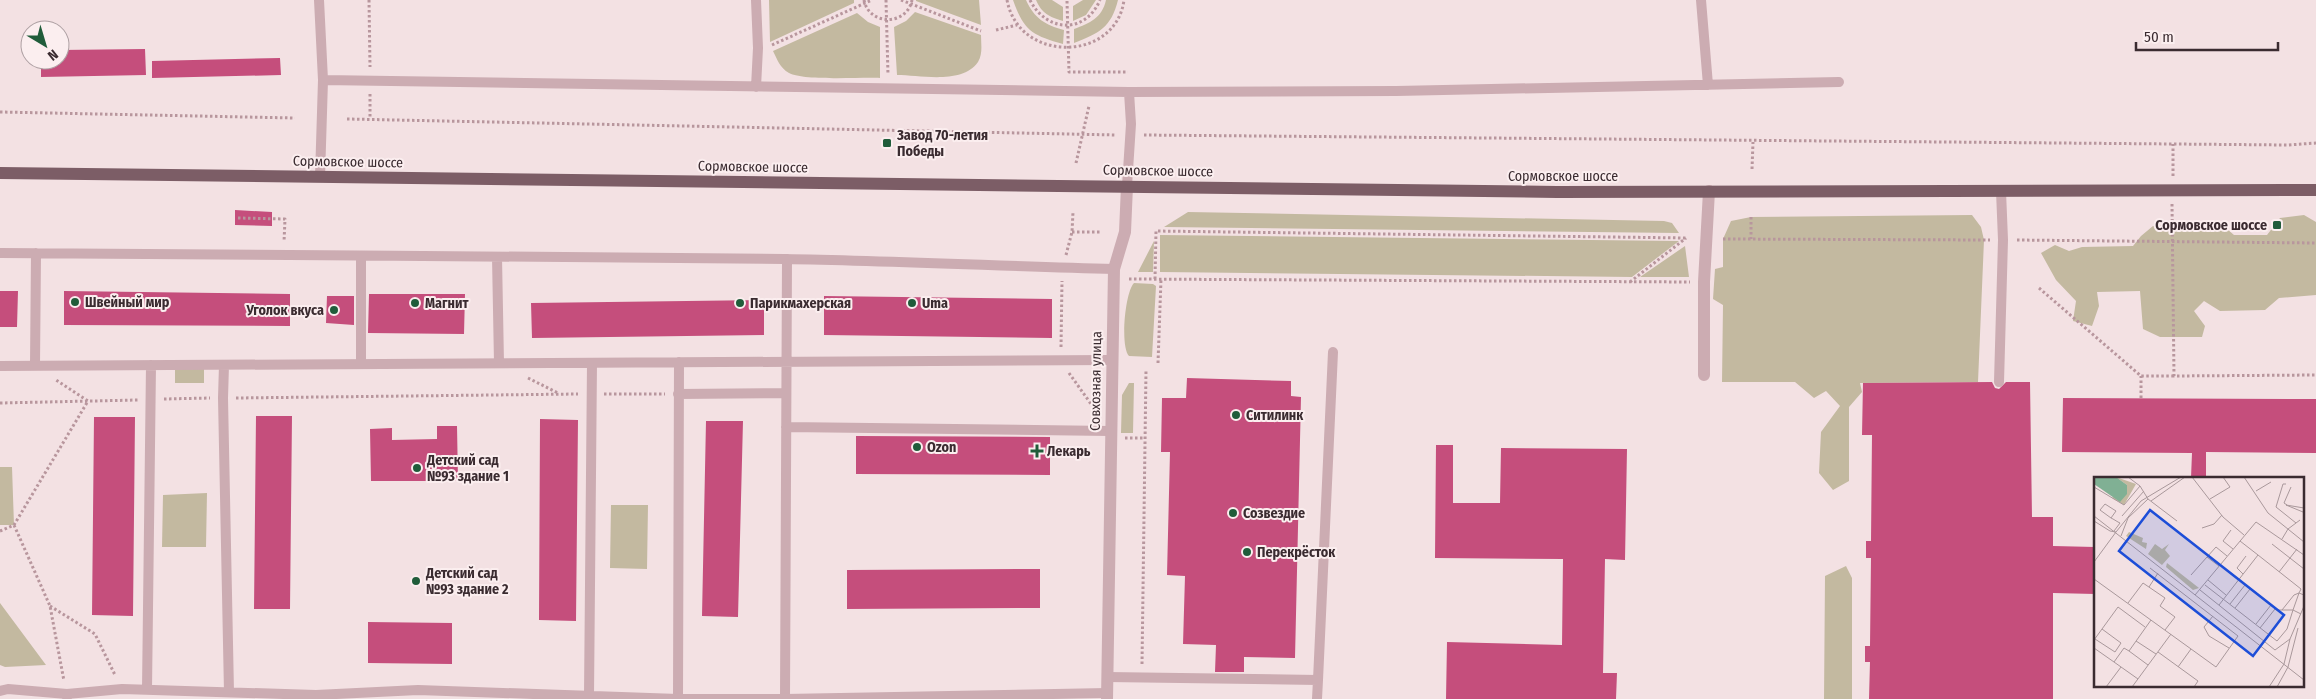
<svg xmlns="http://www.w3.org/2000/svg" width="2316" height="699" font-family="'Fira Sans Condensed',sans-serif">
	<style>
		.green { fill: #c3b9a0 }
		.building { fill: #c54e7c }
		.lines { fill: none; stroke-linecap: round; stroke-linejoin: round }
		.path { stroke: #b8969d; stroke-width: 3; stroke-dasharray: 2.5 2.5; stroke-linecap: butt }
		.lane { stroke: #ccacb2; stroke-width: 10 }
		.street { stroke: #ccacb2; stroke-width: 12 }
		.primary { stroke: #7c5d66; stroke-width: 12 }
		.poi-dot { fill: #205c3a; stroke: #fbeeef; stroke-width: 2 }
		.labels { text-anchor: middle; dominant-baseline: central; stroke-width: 4; stroke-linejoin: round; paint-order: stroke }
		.poi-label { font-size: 14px; font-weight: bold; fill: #3a2b30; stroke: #fbeeef; text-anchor: start }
		.street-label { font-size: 14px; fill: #3a2b30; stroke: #fbeeef }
		.inset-road { fill: none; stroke: #a9989b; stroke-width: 1 }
		.view { fill: #1d4ed8; fill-opacity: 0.15; stroke: #1d4ed8; stroke-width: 2.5 }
		.inset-edge { fill: none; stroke: #3a2b30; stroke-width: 2.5 }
	</style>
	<rect width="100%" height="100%" fill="#f3e1e3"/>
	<path class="green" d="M769 0H854V3L770 42Z
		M979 0 981 25 916 1V0Z
		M1013 0H1026C1034 18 1045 25 1064 30L1063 44C1032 35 1024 31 1013 0Z
		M1036 0H1052L1063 7V21C1050 17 1042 14 1036 0Z
		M1083 0H1096L1086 15 1073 21V6Z
		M1106 0H1118C1111 28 1099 33 1074 43V29C1090 23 1102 18 1106 0Z
		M915 12 981 35C981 44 983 54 978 62 962 85 920 75 897 75L894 27 906 21Z
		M857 13 868 22 880 27V78C860 77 804 81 789 73 780 68 777 59 773 51Z
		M1188 212 1664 221 1672 223 1679 233 1164 227Z
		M1972 215 1981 227 1984 240 1978 382 1860 383 1862 392 1849 407V481L1833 490 1819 473 1821 432 1840 406 1826 391 1814 398 1795 382H1722L1723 305 1713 299 1715 269 1723 267V239L1731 221 1751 217Z
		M2304 215 2316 222V295L2279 298 2265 310 2220 311 2204 301 2194 311 2205 326 2202 337H2160L2143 329 2140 291 2097 292 2099 306 2092 326 2073 321 2076 301 2056 280 2041 253 2055 245 2069 251 2082 247 2133 246 2141 236 2153 226 2220 223 2234 235H2267L2280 218Z
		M1160 235 1679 241 1632 277 1160 272Z
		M1154 241 1153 272H1138Z
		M1685 246 1689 277H1640Z
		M1134 283 1153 284 1156 286 1152 357 1129 356C1120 347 1125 292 1134 283Z
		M175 366H204V383H175Z
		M1129 383H1134L1133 433H1121L1122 395Z
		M0 467H12L14 525H0Z
		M207 493 206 547H162L163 495Z
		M611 505H648L647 569 610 568Z
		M1846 566 1852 578V699H1824L1825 576Z
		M0 603 46 665 5 667 0 665Z"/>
	<path class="building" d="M145 49 146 75 41 77V60H60V50Z
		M280 58 281 75 152 78V61Z
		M235 210 272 212V226L235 225Z
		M0 291H18L17 327H0Z
		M64 291 290 294V326L64 325Z
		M369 294H465L464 334 368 333Z
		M327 296H354V325L326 323Z
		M824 296 1052 299V338L824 335Z
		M764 300V335L532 338 531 303Z
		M1187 378 1291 381V396L1301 397 1295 658 1244 657V672H1215L1216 645 1183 644 1185 576 1167 575 1170 452H1161L1162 398H1186Z
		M1992 382 1995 388 1999 389 2006 382H2030L2032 517H2053V546L2095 547V594L2053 593V699H1869L1870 662H1865V646H1870L1871 558H1866V541H1871L1872 435H1862L1863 383Z
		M2063 398 2316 399V453L2206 452V478H2191L2192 453 2062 452Z
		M256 416H292L290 609H254Z
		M94 417H135L133 616 92 615Z
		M540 419 578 420 576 621 539 620Z
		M706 421H743L738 617 702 616Z
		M437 426H457L458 481H371L370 429 392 428V440L437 439Z
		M856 436 1050 437V475L856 474Z
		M1436 445H1453V503H1500L1501 448 1627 449 1625 560 1605 559 1603 673H1617L1616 699H1446L1447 642 1562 645 1563 559 1435 558Z
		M1040 569V608L847 609V570Z
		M368 622 452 623V664L368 663Z"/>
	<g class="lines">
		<path class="path" d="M369 0 370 67
			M864 0C869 26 907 26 912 0
			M886 0 888 75
			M901 0 981 31
			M1007 0C1019 64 1116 62 1124 0
			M1030 0C1046 32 1085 35 1100 0
			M1067 1 1069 72H1128
			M996 30 1017 25
			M772 45 872 0
			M370 94V119
			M0 112 295 118
			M347 119 1116 135
			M1144 135 2288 145 2316 143
			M1076 163 1089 106
			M1752 169 1753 142
			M2173 176V144
			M2172 204 2174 376 2316 375
			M1751 217V239
			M238 218 285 219 284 242
			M1072 232H1101
			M1723 239 1990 240
			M2017 240 2316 243
			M1066 255 1072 232 1073 212
			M1129 279 1690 282
			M1155 279 1156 231 1686 238
			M1630 282 1686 238
			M2039 288 2141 376H2174
			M1061 347 1062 281
			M1158 363 1161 279
			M1069 373 1096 411
			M528 378 558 393
			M604 394H665
			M236 398 578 394
			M2141 398V376
			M164 399 210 398
			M0 403 138 400
			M1125 438H1144
			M14 525 50 606 64 681
			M0 531 14 525 88 401 56 380
			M50 606 95 634 115 675
			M1142 664 1146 370"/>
		<path class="lane" d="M319 0 323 80 1129 92 1396 91 1839 82
			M1701 0 1708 85
			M756 87 758 48 756 0
			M320 177 323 80
			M1127 186 1131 124 1129 92
			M0 253C261 255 523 256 784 259 894 261 1004 266 1114 269
			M361 256V364
			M497 257 499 363
			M224 365 223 398 229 692
			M0 366 1111 360
			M35 366 36 253
			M1999 382 2003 240 2001 191
			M678 394 786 393
			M786 427 1110 431
			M1107 677 1318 680 1317 699
			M1318 680 1333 352
			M147 690 151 365
			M0 691 8 689 67 694
			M589 696 592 363
			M67 699V694L122 689 316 695 418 690 678 699H785L1107 693
			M678 699 679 362
			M785 699 787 259"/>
		<path class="street" d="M1704 375V282L1709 191
			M1107 699 1114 269 1125 232 1127 186"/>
		<path class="primary" d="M0 173 1557 192 2316 190"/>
	</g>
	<g class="poi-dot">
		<rect x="882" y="138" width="10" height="10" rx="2.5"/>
		<rect x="2272" y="220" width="10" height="10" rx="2.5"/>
		<circle cx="75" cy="302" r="5"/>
		<circle cx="415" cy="303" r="5"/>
		<circle cx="740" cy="303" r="5"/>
		<circle cx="912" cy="303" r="5"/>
		<circle cx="334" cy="310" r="5"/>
		<circle cx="1236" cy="415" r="5"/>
		<circle cx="917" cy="447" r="5"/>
		<path d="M1034.5 443.5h5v5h5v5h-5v5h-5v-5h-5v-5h5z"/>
		<circle cx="417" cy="468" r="5"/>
		<circle cx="1233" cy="513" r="5"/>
		<circle cx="1247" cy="552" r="5"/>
		<circle cx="416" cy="581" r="5"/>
	</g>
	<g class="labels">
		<g class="poi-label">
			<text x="897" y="135">Завод 70-летия<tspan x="897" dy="16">Победы</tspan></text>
			<text x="2267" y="225" text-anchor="end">Сормовское шоссе</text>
			<text x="85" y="302">Швейный мир</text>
			<text x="425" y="303">Магнит</text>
			<text x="750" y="303">Парикмахерская</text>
			<text x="922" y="303">Uma</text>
			<text x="324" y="310" text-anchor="end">Уголок вкуса</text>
			<text x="1246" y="415">Ситилинк</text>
			<text x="927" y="447">Ozon</text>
			<text x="1047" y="451">Лекарь</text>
			<text x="427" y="460">Детский сад<tspan x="427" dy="16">№93 здание 1</tspan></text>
			<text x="1243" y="513">Созвездие</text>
			<text x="1257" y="552">Перекрёсток</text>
			<text x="426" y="573">Детский сад<tspan x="426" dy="16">№93 здание 2</tspan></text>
		</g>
		<g class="street-label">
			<text transform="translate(348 162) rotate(1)">Сормовское шоссе</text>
			<text transform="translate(753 167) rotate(1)">Сормовское шоссе</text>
			<text transform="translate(1158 171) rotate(1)">Сормовское шоссе</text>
			<text x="1563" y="176">Сормовское шоссе</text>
			<text transform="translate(1096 381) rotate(-89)">Совхозная улица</text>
		</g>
	</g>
	<g transform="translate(2094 477)">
		<rect width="210" height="210" fill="#f3e1e3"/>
		<path d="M22 0 42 7 30 28 18 21 33 8ZM35 55 49 61 48 65 53 66 52 72 32 59ZM61 67 68 72 75 67 71 73 76 79 68 88 54 77ZM73 86 105 111 99 113 72 90Z" fill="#c3b9a0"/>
		<path d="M0 0H22L33 8V17L26 25 0 7Z" fill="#80b094"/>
		<path class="inset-road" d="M34 0 46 9 54 22 83 44M98 0 129 40 150 58M150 0 174 36 210 65M192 7H189L182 30 202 46M0 10 30 28 46 9M162 14 177 5M116 22 136 10 129 0M57 24 91 0M193 28 190 26 197 10M209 35 192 28 210 31M0 39 210 203M28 39 50 14M17 41 22 34 11 27 6 33 17 41 19 42 24 45 26 46 20 54M0 44 16 54 22 55 47 24 87 0M108 51 120 47 128 38M137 53 129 64 139 72M27 59 34 41 54 22M188 62 194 52 206 43M178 67 210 92M164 78 207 112 205 116 199 133H188L200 118 205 116 210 118M0 85 22 55M126 88 183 133H188M125 89 113 80 122 70 133 79M185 95 203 72M149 97 143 91 152 79M97 98 113 80M0 102 122 190 144 159 56 91M114 103 132 118M111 108 183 164 193 152 199 133 207 137M55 110 64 96M106 113 181 173 196 162M101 118 162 45 210 78M34 126 49 106 71 121 66 129 81 140 71 153M136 127 151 108M125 128 164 78 146 64M141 131 156 112M119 139 110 150 115 159 135 171M162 147 177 128M166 151 181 132M1 162 21 175 27 166 8 152M0 163 24 130 51 150M42 164 62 177M0 171 20 185M35 174 30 171 20 185 44 202M64 175 104 204 100 210M54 188 35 174 57 143M84 190 97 172M12 210 27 190M38 210 77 157M175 210 190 187 196 162 210 129M183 210 194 190 204 151"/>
		<path class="view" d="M56 33 190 138 159 179 25 74Z"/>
		<rect width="210" height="210" class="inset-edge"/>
	</g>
	<g transform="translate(45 45) rotate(142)"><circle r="24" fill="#fbeeef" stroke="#aea0a3"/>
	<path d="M0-4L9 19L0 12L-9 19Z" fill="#205c3a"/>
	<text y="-8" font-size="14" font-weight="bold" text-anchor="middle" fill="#3a2b30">N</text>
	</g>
	<path d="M2136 42v8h142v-8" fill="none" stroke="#3a2b30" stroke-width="2.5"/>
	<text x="2144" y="42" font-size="15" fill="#3a2b30" stroke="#fbeeef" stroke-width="4" paint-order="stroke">50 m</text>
</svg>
